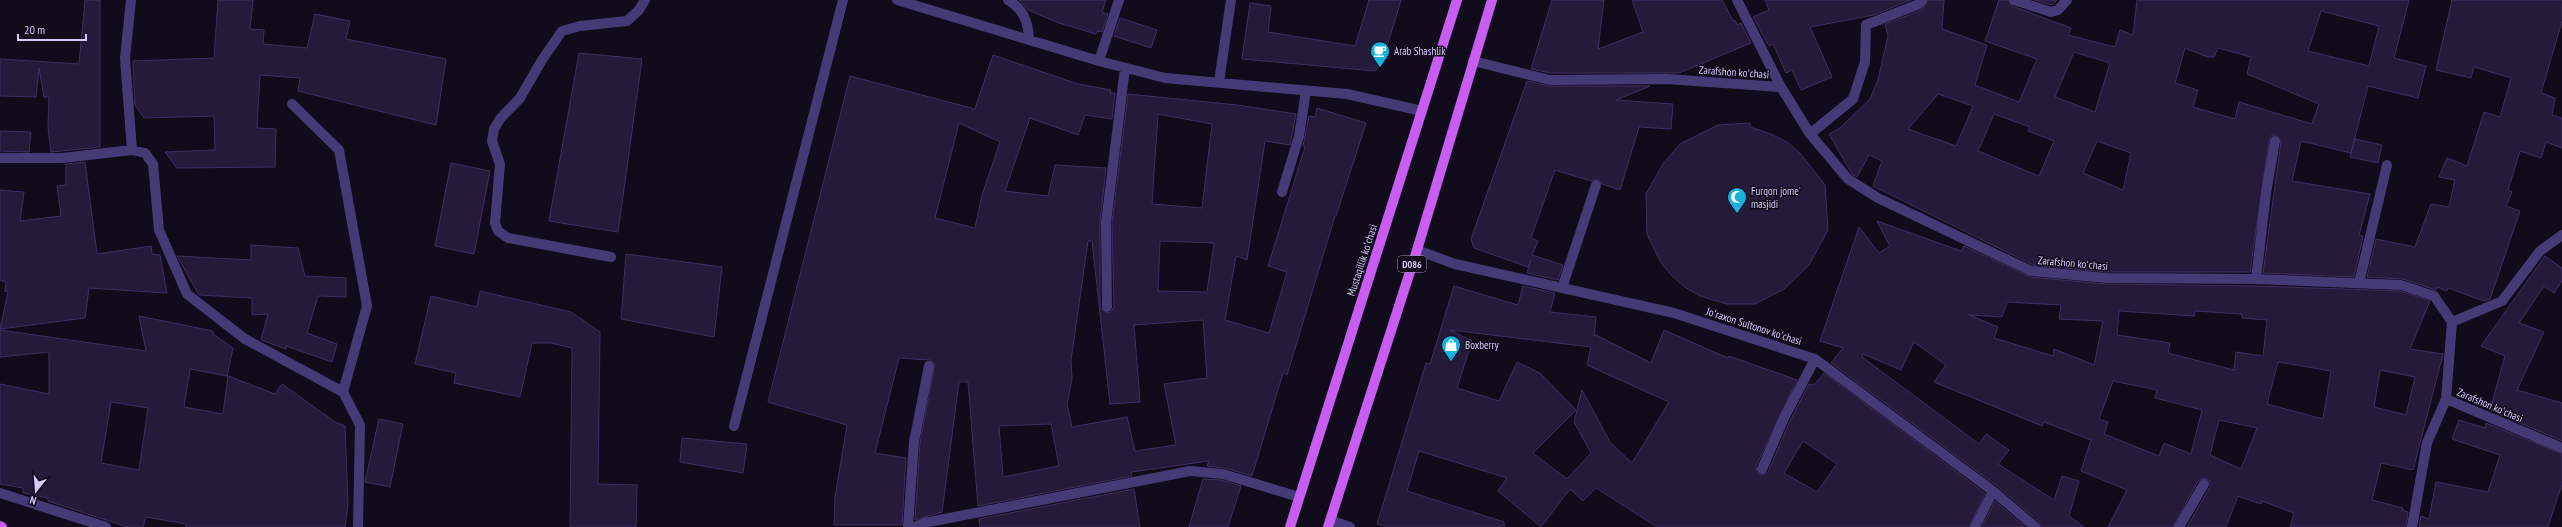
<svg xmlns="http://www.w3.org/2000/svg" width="2562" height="527" font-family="'PT Sans Narrow',sans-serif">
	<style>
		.building { fill: #241a3a; stroke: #3f2e64; fill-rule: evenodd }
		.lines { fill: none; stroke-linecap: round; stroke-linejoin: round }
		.minor { stroke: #443b76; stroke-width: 10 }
		.major { stroke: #c95cf1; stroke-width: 10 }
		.labels { text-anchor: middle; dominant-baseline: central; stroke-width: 3; stroke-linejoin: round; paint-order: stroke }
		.shield { fill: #100c1b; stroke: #9b92b7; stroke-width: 1 }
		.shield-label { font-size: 10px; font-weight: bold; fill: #d6cbfa }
		.poi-label { font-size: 11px; fill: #d6cbfa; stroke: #100c1b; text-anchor: start }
		.street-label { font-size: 11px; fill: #d6cbfa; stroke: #100c1b }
	</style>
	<rect width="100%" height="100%" fill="#100c1b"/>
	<path class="building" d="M85 0H100V147L51 152 48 127 49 97H44L39 68 36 97 0 96V59L79 64Z
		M218 0H253L250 29 264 30 263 44 307 48 315 14 350 21 346 39 446 59 436 125 298 91 300 78 260 75 257 128 276 129 275 167 177 168 165 152 215 150 214 116 144 118 135 105 133 61 214 58Z
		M1019 0H1106L1102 12 1108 14 1102 32 1097 31 1096 34 1059 23 1028 10Z
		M1369 0H1401L1382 63 1375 71 1242 59 1250 3 1271 6 1268 32 1355 46Z
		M1552 0H1604L1598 49 1643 32 1632 0H1722L1733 21 1735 20 1737 25 1741 23 1751 43 1679 73H1551L1531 69Z
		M1765 0H1911L1874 15 1810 27 1832 77 1801 90 1792 70 1786 73 1773 44 1769 46 1753 17 1769 10Z
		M1928 0H1944L1942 29 1987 45 1975 85 2019 102 2037 59 1985 41 1999 0H2008L2012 6 2071 28 2068 35 2115 47 2120 30 2133 35 2137 0H2409L2394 58 2426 66 2418 98 2368 86 2351 153 2301 141 2292 181 2370 194 2359 235 2363 236 2354 277 2263 273 2281 142 2276 135H2272L2269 140 2250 272H2106L2033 265 1873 186 1882 161 1869 155 1857 177 1852 174 1829 134 1840 128 1870 99 1878 80 1888 36 1885 24 1922 10ZM2321 11 2379 26 2369 66 2308 51ZM2185 48 2207 57H2214L2218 48 2251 57 2247 74 2319 104 2312 124 2239 102 2235 119 2193 107 2198 90 2175 83ZM2074 52 2110 63 2095 112 2055 97ZM1938 94 1973 106 1956 146 1908 129ZM1994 114 2030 127 2028 131 2054 141 2039 176 1978 151ZM2097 141 2131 153 2123 190 2083 173Z
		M2035 0H2057L2051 5Z
		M2452 0H2562V21L2541 93 2555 98 2552 115 2562 118V148L2546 142 2541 158 2520 151 2508 190 2512 192 2506 206 2520 211 2490 299 2484 301 2448 288 2447 291 2437 287 2436 290 2403 279 2367 277 2376 239 2415 247 2431 204 2449 207 2455 180 2439 177 2447 158 2467 166 2484 112 2500 117 2511 78 2474 67 2471 78 2436 70Z
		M1120 18 1157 30 1151 48 1114 36Z
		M579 53 642 59 618 232 549 221Z
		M993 55 1078 84 1111 90 1110 93H1115L1112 119 1085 115 1078 135 1030 118 1005 191 1048 196 1055 165 1106 168 1100 222V307L1107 313 1111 312 1114 307 1112 222 1128 94 1237 105 1296 114 1290 145 1265 141 1247 260 1236 256 1225 320 1269 333 1287 272 1268 266 1305 147 1303 146 1309 116 1315 117 1317 108 1366 123 1336 216H1335L1287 375 1283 373 1252 476 1225 468 1207 466 1209 461 1131 472 1132 476 978 506 968 382H959L942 512 915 520 920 443 935 364 930 360 899 358 875 453 906 458 902 525H834L835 497 847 425 768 402 850 76 975 109ZM1158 114 1212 124 1202 208 1152 204ZM959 123 1000 142 982 195 975 228 935 218ZM1088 241H1092L1110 404 1140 402 1134 325 1203 320 1207 378 1164 384 1176 445 1135 451 1127 417 1072 427 1067 404 1072 379 1071 360ZM1160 241 1214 243 1207 292 1158 291ZM1051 424 1059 466 1003 477 999 426Z
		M1527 81 1550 86H1650L1616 100 1673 104 1671 129 1639 127 1620 190 1602 184 1598 179 1591 181 1555 170 1531 238 1538 241 1532 255 1563 265 1558 280 1527 273 1531 260 1528 267 1474 248 1471 239Z
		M1750 123V127L1771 134 1787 142 1800 153 1825 185 1828 230 1809 265 1784 289 1755 304H1727L1700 296 1685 287 1672 276 1661 263 1647 234 1646 194 1663 164 1680 144 1718 125Z
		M0 131 31 132 29 152 0 151Z
		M2355 139 2382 145 2378 163 2350 157Z
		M85 162 97 254 151 246 152 254 160 255 167 293 89 288 85 318 0 329 8 292 5 291 6 282 0 280V190L24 192 20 221 61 216 57 186 66 185V164Z
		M451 163 490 171 474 254 435 246Z
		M1877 221 1961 251 1964 246 2030 277 2106 284 2256 286 2400 291 2430 301 2410 349 2443 354 2413 470 2381 463 2372 500 2403 508 2402 510 2408 512 2406 527H2290L2294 513 2262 501 2261 504 2238 496 2226 527H2187L2210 487V481L2204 478 2198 481 2173 527H2108L2127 490 2081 471 2091 440 2044 422 2042 426 1934 382 1946 365 1914 342 1901 370 1863 354 1862 357 1979 444 1986 434 2009 450 1998 464 2054 500 2062 476 2079 481 2069 516 2084 527H2041L2039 522 1997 486 1831 363 1843 348 1820 341 1859 227 1879 253 1890 246ZM2007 302 2061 305 2059 319 2103 321 2094 365 2054 349 2053 356 1994 338 1998 327 1969 315 2002 317ZM2119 311 2194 316 2195 311 2242 314V318L2267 320 2263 356 2236 352 2234 370 2168 353 2170 343 2117 335ZM2278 362 2331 371 2323 419 2267 404ZM2380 370 2415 377 2406 415 2374 407ZM2113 381 2157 390 2155 398 2202 410 2191 454 2164 443 2159 456 2104 434 2108 422 2099 419ZM2219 420 2257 428 2241 469 2210 455Z
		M251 245 298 248 305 276 346 278V297L318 296 307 333 337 344 332 362 286 346V349L261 340 268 314 252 315V298L199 295 177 256 251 260Z
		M626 254 722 267 714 337 621 319Z
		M2545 256 2562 268V281L2554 293 2544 286 2519 323 2544 332 2517 390 2562 403V441L2490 410 2505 356 2481 346Z
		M1454 286 1518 305 1523 286 1555 293 1550 312 1596 317 1594 336V334L1651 363 1664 330 1728 358 1729 356 1797 380 1756 466 1757 473 1760 475 1768 472 1790 421 1809 384 1814 385 1824 373 1985 493 1969 527H1657L1596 488 1583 501 1570 489 1541 527 1498 491 1507 478 1419 451 1407 491 1504 522V527H1388L1377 524 1426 363 1430 364ZM1450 330 1591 347 1587 365 1669 402 1632 463 1610 442 1582 390 1574 422 1591 453 1567 479 1533 453 1576 410 1540 373 1517 362 1499 401 1457 388 1472 341ZM1803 441 1837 464 1817 492 1784 473Z
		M480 291 571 312 600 332 598 484 637 485 636 527H570L572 348 551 343H532L520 397 454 383 456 373 415 364 431 296 477 307Z
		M139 316 213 331V334L233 348 227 376 190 369 184 407 223 414 228 376 275 394 282 384 335 422 345 426 348 504 345 527H186V524L146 517 143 527H127L48 501V498L23 493V488L0 484V384L49 394V352L0 357V330L146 351ZM111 402 148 408 139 470 101 463Z
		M379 419 403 424 390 487 365 482Z
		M2459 420 2485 428 2486 423 2562 454V484L2548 527H2419L2421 516 2429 519 2436 482 2488 492 2500 455 2452 439Z
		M682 438 747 444 743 473 680 462Z
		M1203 479 1222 480 1241 486 1228 527H1189Z
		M1134 489 1140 527H980L979 519Z
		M1995 501 2025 527H1982Z"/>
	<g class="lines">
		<path class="minor" d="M131 0 125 58 132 150
			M897 0 1099 61 1165 78 1347 94 1422 111
			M1008 0C1023 9 1028 21 1029 38
			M1737 0 1781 87
			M2014 0 2051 12 2058 10 2067 0
			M1099 61 1119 0
			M1473 61 1550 80 1667 79 1781 87 1810 134 1848 179 1878 198 2031 271 2106 278 2256 279 2401 285 2434 296 2452 322 2446 399 2427 443 2412 527
			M1219 82 1231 0
			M292 104 339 150 367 306 343 392
			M1810 134 1853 99 1865 62 1866 25 1919 4 1922 0
			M0 158H62L132 150 145 153 153 164 159 230 187 294 245 339 343 392 360 425 358 527
			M1282 192 1299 136 1306 91
			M1417 250 1455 264 1674 313 1815 359 1993 491 2035 527
			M611 257 508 238 498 231 495 223 500 164 492 141 494 129 500 119 520 98 542 60 562 31 580 26 627 21 639 10 645 0
			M2256 279 2266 193 2275 141
			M2359 283 2387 165
			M1562 288 1596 185
			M1107 307 1106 222 1125 68
			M2452 322 2502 301 2540 251 2562 235
			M2446 399 2562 448
			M734 426 843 0
			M1762 469 1784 418 1815 359
			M0 493 106 527
			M1330 520 1350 527
			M908 527 914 442 929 366
			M915 527 924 523 1190 471 1223 474 1299 497
			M1975 527 1993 491
			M2179 527 2204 484"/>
		<path class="major" d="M0 526 2 527
			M1290 527 1457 0
			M1328 527 1417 250 1492 0"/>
	</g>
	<defs>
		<symbol id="cafe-pin" viewBox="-11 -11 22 30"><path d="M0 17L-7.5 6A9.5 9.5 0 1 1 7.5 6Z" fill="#14b3dd" stroke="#100c1b"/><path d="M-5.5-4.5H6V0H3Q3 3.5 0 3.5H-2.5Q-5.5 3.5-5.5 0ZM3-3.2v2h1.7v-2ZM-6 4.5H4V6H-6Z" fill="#fff"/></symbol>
		<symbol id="mosque-pin" viewBox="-11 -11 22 30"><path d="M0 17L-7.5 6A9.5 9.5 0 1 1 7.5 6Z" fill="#14b3dd" stroke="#100c1b"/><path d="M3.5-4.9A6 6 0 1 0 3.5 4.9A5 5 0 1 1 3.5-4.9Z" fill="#fff"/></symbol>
		<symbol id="shop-pin" viewBox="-11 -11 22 30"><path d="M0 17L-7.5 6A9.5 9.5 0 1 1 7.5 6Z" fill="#14b3dd" stroke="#100c1b"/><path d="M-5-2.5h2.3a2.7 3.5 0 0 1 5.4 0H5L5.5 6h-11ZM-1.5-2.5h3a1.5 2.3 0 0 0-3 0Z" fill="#fff"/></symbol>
	</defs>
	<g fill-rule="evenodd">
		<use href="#cafe-pin" x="1369" y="40" width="22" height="30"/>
		<use href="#mosque-pin" x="1726" y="186" width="22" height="30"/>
		<use href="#shop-pin" x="1440" y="334" width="22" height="30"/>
	</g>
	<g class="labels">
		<rect class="shield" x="1398" y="256" width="28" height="16" rx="3"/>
		<g class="shield-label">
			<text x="1412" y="264">D086</text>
		</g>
		<g class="poi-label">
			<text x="1394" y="51">Arab Shashlik</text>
			<text x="1751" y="191">Furqon jome'<tspan x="1751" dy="13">masjidi</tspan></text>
			<text x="1465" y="345">Boxberry</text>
		</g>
		<g class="street-label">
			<text transform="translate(1734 72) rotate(4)">Zarafshon koʻchasi</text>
			<text transform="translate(1362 260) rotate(-72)">Mustaqillik koʻchasi</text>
			<text transform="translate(2073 263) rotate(5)">Zarafshon koʻchasi</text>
			<text transform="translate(1754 326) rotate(18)">Joʻraxon Sultonov koʻchasi</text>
			<text transform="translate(2490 405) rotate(23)">Zarafshon koʻchasi</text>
		</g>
	</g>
	<g transform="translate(36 491) rotate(197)" stroke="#100c1b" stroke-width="3" paint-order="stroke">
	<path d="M0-3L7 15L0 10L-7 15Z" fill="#d6cbfa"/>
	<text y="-6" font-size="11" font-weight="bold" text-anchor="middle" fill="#d6cbfa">N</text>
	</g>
	<path d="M18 34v6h68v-6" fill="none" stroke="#d6cbfa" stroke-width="2"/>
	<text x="24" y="34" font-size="12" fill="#d6cbfa" stroke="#100c1b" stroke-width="3" paint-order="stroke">20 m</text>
</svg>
